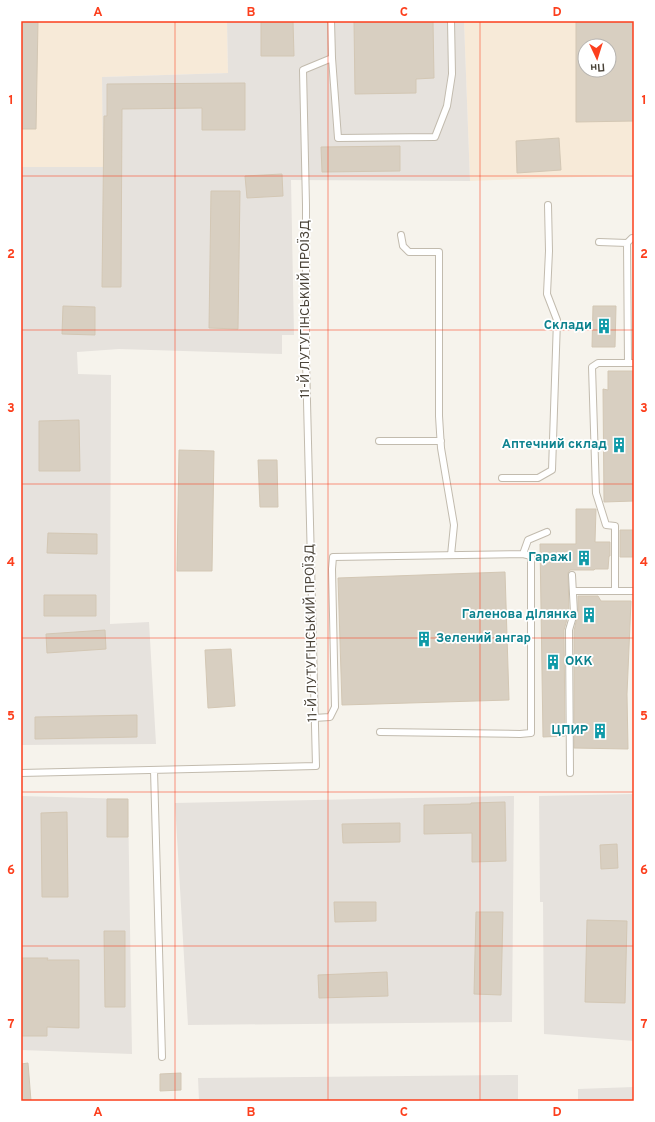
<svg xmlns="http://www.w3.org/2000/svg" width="655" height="1122" font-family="Overpass,sans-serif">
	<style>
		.commercial { fill: #f7ead8; fill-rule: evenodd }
		.industrial { fill: #e6e2dd }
		.building { fill: #d8cfc1; stroke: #d3c7b4; fill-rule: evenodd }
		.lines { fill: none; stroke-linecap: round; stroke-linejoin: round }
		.service-casing { stroke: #c2bbae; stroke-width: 8 }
		.service { stroke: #fff; stroke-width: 6 }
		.grid { fill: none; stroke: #fc3f1d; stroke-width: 1; stroke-opacity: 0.55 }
		.labels { text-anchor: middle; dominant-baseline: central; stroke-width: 3.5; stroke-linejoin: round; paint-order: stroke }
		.street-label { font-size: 13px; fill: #4b4439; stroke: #fff }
		.culture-label { font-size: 13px; font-weight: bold; fill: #0d838f; stroke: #fff; text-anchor: end }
		.neatline { fill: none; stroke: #fc3f1d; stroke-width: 1.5 }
		.grid-label { font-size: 13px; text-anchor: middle; font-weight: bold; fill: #fc3f1d }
	</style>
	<rect width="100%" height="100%" fill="#f6f3ec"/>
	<path class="commercial" d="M21 21H227L228 73 102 77 104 169H21Z
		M464 21H634V175L470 181ZM585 46H609V70H585Z"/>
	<path class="industrial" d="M227 21H464L470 181 291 180 294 335H282V354L119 349 77 352 78 374 111 375 110 624 149 622 156 744 21 745V167H103L102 77 228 73Z
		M634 794V1041L544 1034 543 902H540L539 796Z
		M21 796 128 799 132 1054 21 1050Z
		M514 796 512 1022 188 1025 175 803Z
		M518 1075V1101H199L198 1078Z
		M634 1087V1101H578V1089Z"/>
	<path class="building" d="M21 21H38L36 129H21Z
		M261 21H293L294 56H261Z
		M354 21H433L434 78 416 79V93L355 94Z
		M576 21H634V121L576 122ZM585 46H609V70H585Z
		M245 83V130H202V108L122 109 121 287H102L104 116H107V84Z
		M559 138 561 170 517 173 516 141Z
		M400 146V171L322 172 321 147Z
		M282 174 283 196 247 198 245 176Z
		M211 191H240L238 329 209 328Z
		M63 306 95 307V335L62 334Z
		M593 306H616L615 347H592Z
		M608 371H634V501L604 502 603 389 608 390Z
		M79 420 80 471H39V421Z
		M179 450 214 451 212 571H177Z
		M258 460H277L278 507H260Z
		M576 509H596L595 542H610V556H609L608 569H595L594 570H570L568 573 569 612 564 630 565 736 543 737 540 544H576Z
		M620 530H634V557H620Z
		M48 533 97 534V554L47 553Z
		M505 572 509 700 342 705 338 578Z
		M44 595H96V616H44Z
		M578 596H598L601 601H631L627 694 628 749 574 748V631L578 613Z
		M105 630 106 649 47 653 46 634Z
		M231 649 235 706 208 708 205 650Z
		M137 715V737L35 739V717Z
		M107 799H128V837H107Z
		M505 802 506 861 472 862V833L424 834V805L471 804V803Z
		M67 812 68 897H42L41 813Z
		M400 823V842L343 843 342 824Z
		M617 844 618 868 601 869 600 845Z
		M334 902H376V921L335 922Z
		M476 912H503L501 995 474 994Z
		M587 920 627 921 625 1003 585 1002Z
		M104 931H125V1007H105Z
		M21 958H48L47 960H79V1028L47 1027V1036H21Z
		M387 972 388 996 319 998 318 975Z
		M28 1063 31 1101H21V1064Z
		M181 1073V1090L160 1091V1074Z"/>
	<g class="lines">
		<defs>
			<path id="service" d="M332 58 338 138 435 137 447 106 452 74 451 21
				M401 235 403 246 409 252H439V416L441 448 454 525 451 555
				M599 242 627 243
				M628 363 627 243 632 238H634
				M379 441H441
				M502 478H538L552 470 557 320 547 294 549 251 548 205
				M523 554 528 540 547 532
				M573 591H634
				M615 591V526L606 525 596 493 592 367 598 363H634
				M314 718 330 717 335 707 332 569 333 557 523 554 531 556V733L520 734 380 732
				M154 770 162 1057
				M21 773 316 766 306 361V205L303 70 332 58 331 21
				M570 773 569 630 574 613 572 575"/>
		</defs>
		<use href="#service" class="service-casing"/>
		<use href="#service" class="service"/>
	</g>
	<path class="grid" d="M175 21V1101M328 21V1101M480 21V1101M21 176H634M21 330H634M21 484H634M21 638H634M21 792H634M21 946H634"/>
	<defs>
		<symbol id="building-bare" viewBox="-9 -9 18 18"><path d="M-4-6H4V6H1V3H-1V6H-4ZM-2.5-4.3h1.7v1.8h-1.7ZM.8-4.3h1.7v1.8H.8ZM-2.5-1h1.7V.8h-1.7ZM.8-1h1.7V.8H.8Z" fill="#0f9aa8" stroke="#fff" stroke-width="2.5" paint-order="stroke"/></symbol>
	</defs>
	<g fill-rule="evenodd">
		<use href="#building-bare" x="593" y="315" width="22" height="22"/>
		<use href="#building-bare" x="608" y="434" width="22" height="22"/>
		<use href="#building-bare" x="573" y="547" width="22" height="22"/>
		<use href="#building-bare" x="578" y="604" width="22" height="22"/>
		<use href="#building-bare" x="413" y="628" width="22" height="22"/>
		<use href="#building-bare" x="542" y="651" width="22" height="22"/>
		<use href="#building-bare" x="589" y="720" width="22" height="22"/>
	</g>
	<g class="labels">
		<g class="street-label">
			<text transform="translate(306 309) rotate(-90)">11-Й ЛУТУГІНСЬКИЙ ПРОЇЗД</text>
			<text transform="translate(312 633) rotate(-91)">11-Й ЛУТУГІНСЬКИЙ ПРОЇЗД</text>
		</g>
		<g class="culture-label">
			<text x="592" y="326">Склади</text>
			<text x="607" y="445">Аптечний склад</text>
			<text x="572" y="558">Гаражі</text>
			<text x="577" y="615">Галенова ділянка</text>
			<text x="436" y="639" text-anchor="start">Зелений ангар</text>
			<text x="565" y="662" text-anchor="start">ОКК</text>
			<text x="588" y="731">ЦПИР</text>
		</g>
	</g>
	<rect width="655" height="1122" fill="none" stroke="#ffffff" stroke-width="44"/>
	<g transform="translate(597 58) rotate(176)"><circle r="19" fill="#ffffff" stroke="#b7b4b0"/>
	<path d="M0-3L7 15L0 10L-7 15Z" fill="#fc3f1d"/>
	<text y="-6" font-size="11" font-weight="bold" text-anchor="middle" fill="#4b4439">Пн</text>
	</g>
	<rect x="22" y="22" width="611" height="1078" class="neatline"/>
	<g class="grid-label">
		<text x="98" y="16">A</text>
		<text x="251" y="16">B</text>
		<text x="404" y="16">C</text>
		<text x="557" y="16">D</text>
		<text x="11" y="104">1</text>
		<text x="644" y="104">1</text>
		<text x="11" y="258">2</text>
		<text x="644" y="258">2</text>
		<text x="11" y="412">3</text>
		<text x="644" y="412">3</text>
		<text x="11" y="566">4</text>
		<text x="644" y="566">4</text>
		<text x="11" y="720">5</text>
		<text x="644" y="720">5</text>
		<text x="11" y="874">6</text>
		<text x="644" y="874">6</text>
		<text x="11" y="1028">7</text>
		<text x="644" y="1028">7</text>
		<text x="98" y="1116">A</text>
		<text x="251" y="1116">B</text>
		<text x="404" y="1116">C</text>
		<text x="557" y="1116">D</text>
	</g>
</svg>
